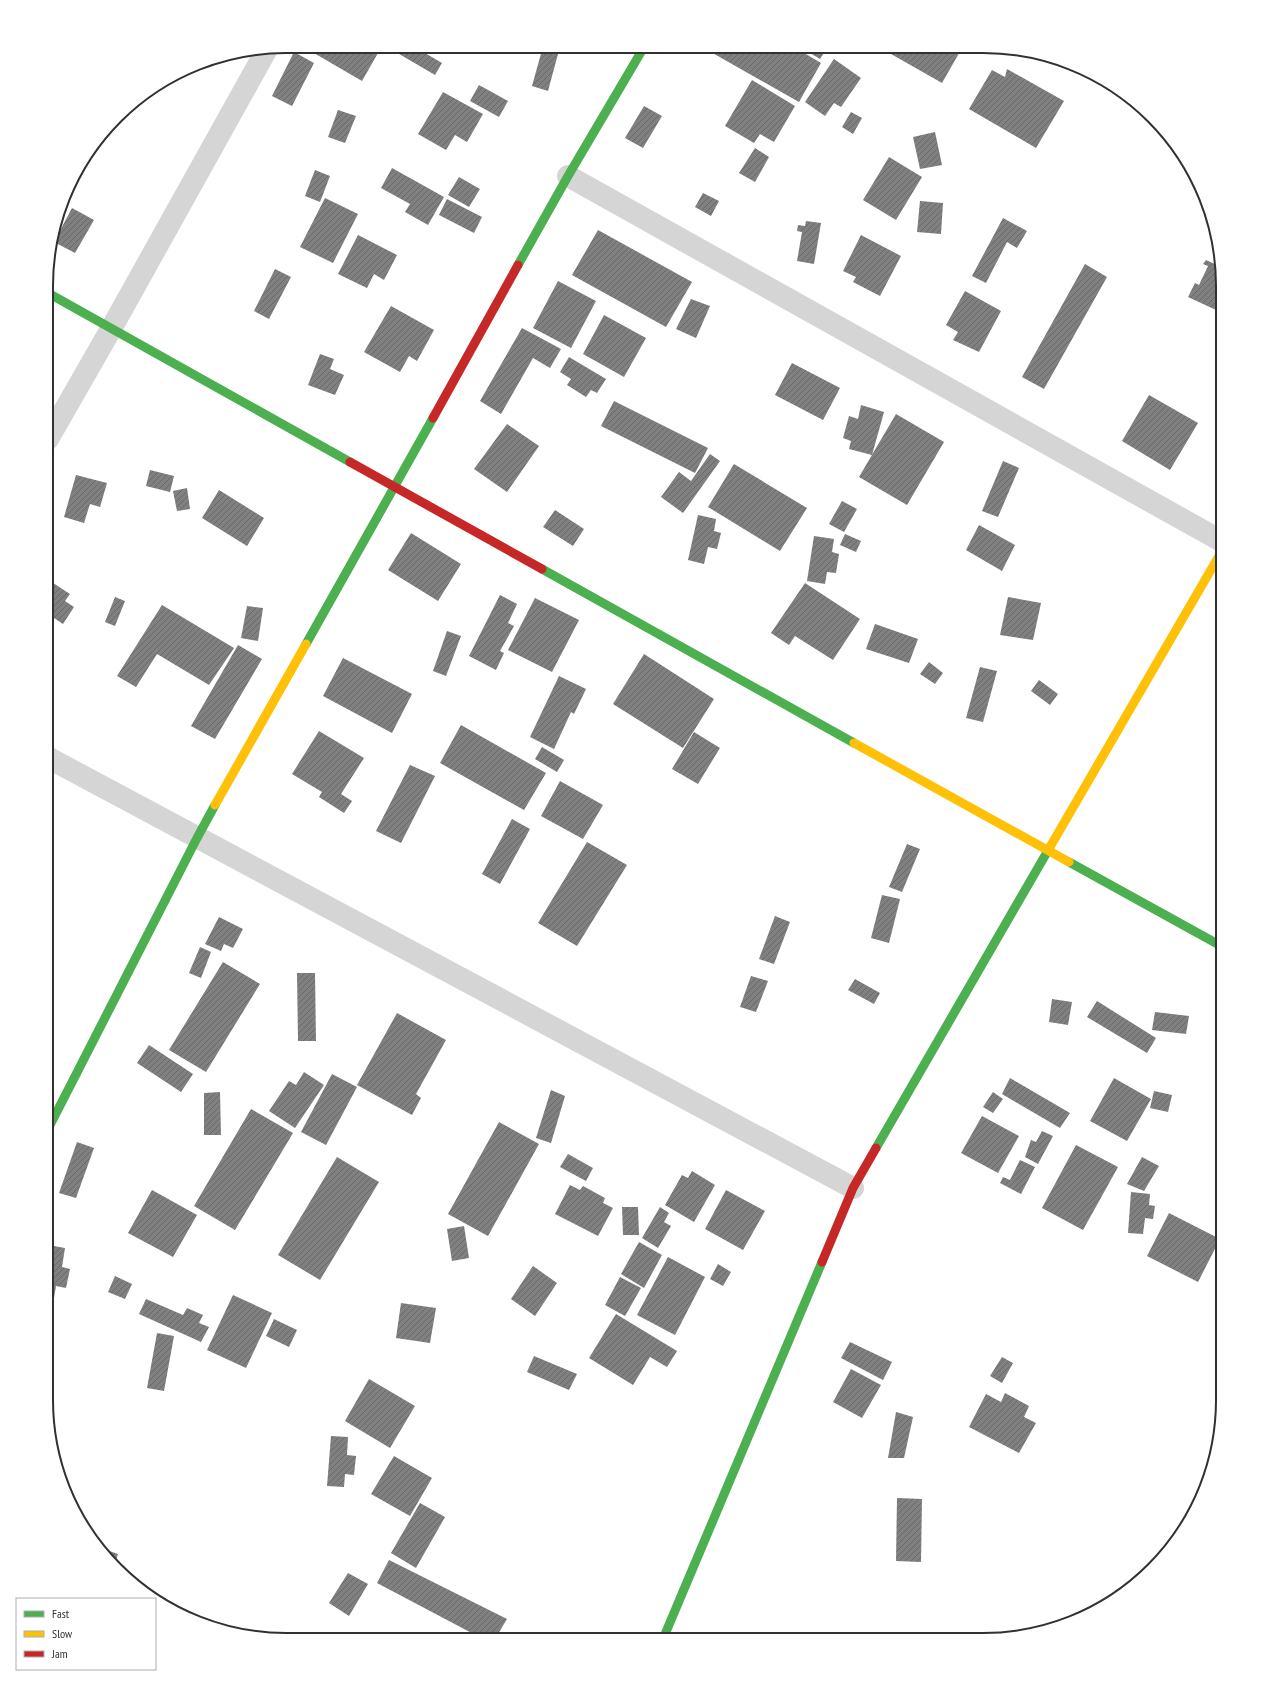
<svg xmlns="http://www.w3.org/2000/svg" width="1269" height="1686" font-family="'PT Sans Narrow',sans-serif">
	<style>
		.building { fill: url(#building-hatch) }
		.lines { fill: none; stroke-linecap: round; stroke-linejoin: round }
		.street { stroke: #d5d5d5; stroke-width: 22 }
		.fast { stroke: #4caf50; stroke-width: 9 }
		.slow { stroke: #ffc107; stroke-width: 9 }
		.jam { stroke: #c62828; stroke-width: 9 }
		.rim { fill: none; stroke: #313131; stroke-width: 2 }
	</style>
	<defs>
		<pattern id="building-hatch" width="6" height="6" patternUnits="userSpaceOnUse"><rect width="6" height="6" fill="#808080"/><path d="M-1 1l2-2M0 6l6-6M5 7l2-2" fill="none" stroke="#696969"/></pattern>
	</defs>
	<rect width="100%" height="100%" fill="#fff"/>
	<path class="building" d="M308 46H382L362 81 307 49Z
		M397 46H413L442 63 435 75 394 51Z
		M422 46H435L432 52Z
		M702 47H794L821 63 799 102Z
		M800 47 827 48 820 59Z
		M885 48H962L942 83 884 50Z
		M542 50 558 54 548 91 532 86Z
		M294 52 314 63 292 106 272 96Z
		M834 59 861 78 841 107 834 103 825 116 805 102Z
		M1007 69 1064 101 1036 148 969 109 992 70 1005 77Z
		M752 80 795 106 774 142 760 134 754 143 725 126Z
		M479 85 508 101 499 117 470 101Z
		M443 92 483 114 467 142 455 135 446 150 418 134Z
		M644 106 662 116 643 148 625 138Z
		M338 110 356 116 345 143 328 137Z
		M851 112 862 118 853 134 842 127Z
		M935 132 942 165 920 169 913 137Z
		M755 148 769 157 755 182 739 173Z
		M889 157 922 177 896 220 863 200Z
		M392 168 444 197 428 225 405 212 410 204 381 188Z
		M315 170 330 176 320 202 305 196Z
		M459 177 480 189 469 207 448 195Z
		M703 193 719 201 711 216 695 207Z
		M325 198 358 214 333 263 300 247Z
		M447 199 482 217 474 233 439 215Z
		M920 201 943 203 941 234 917 232Z
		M72 208 94 220 75 253 54 242Z
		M1003 218 1027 231 1017 248 1007 242 986 283 972 276Z
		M806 221 821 223 814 264 797 261 802 232 797 231 798 225 805 226Z
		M598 230 692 282 666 327 572 275Z
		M358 235 397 255 384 280 374 274 367 288 338 274Z
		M861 235 901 256 880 296 853 282 856 277 843 271Z
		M1206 260 1221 267 1223 296 1216 310 1188 297 1195 283 1199 285 1208 266 1203 264Z
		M1085 264 1107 277 1044 389 1022 377Z
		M275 269 291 277 269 319 254 311Z
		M558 281 596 301 571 348 533 328Z
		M965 291 1001 311 979 352 953 340 958 332 946 325Z
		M691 299 710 306 696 338 676 329Z
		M391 306 434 330 417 361 409 356 400 372 364 352Z
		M604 315 646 338 624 377 583 354Z
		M522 328 561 349 550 368 533 358 501 414 480 401Z
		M320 354 334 359 330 369 344 375 335 395 308 385Z
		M569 357 606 379 597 393 591 390 586 397 567 385 571 379 560 372Z
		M792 363 840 388 823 420 775 395Z
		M1149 395 1198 423 1170 470 1122 441Z
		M614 401 708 448 695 473 601 426Z
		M861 405 884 412 872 455 849 449 851 441 843 438 849 416 858 419Z
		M896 414 944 442 907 505 859 477Z
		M507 424 539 446 507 492 474 469Z
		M710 454 720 461 683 513 661 497 679 472 691 481Z
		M1003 461 1019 468 998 517 982 511Z
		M734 464 807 508 780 551 708 507Z
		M150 470 174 476 170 492 146 486Z
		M76 475 107 483 100 507 90 504 84 523 64 517Z
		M187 488 190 509 177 511 173 491Z
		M219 490 264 518 247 546 202 518Z
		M842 501 857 509 844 532 829 524Z
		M555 510 584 529 573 546 543 527Z
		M698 515 716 519 714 531 721 533 717 549 708 547 704 564 688 560Z
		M979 525 1015 545 1002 571 966 550Z
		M411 533 461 564 438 601 388 570Z
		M845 534 861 541 856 552 840 545Z
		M814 536 834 539 832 552 839 554 836 573 827 572 825 584 807 581Z
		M47 579 70 594 65 601 74 607 63 624 54 618 50 624 47 622Z
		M805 583 860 619 833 660 795 636 789 645 771 633Z
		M500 595 517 604 508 623 514 626 500 651 504 653 496 670 469 656Z
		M115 597 125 601 115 626 105 622Z
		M1008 597 1041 603 1033 640 1000 635Z
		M535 598 579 620 552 672 508 650Z
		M162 605 234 648 209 685 157 654 136 687 117 676Z
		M247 606 263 608 258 641 241 638Z
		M875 624 918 639 909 663 866 649Z
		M447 631 461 636 446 676 433 671Z
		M238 645 262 659 215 739 191 726Z
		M644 654 714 699 683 748 613 704Z
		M343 658 412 694 392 733 323 696Z
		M929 662 943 673 935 684 920 674Z
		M980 667 997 671 983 722 966 718Z
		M559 676 586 689 574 714 571 712 554 749 530 737Z
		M1039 680 1058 694 1050 705 1031 691Z
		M461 725 546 773 524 810 440 763Z
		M319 731 364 758 341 794 352 801 344 813 319 797 322 792 292 774Z
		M694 732 720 748 698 784 672 769Z
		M542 747 564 760 557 772 535 759Z
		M410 765 435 776 401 843 376 831Z
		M560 781 603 805 583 839 541 816Z
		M512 819 530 829 500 884 482 874Z
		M587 842 627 865 577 946 538 923Z
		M907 844 920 849 902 892 889 887Z
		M882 895 900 899 889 943 871 938Z
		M775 916 790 922 774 964 759 959Z
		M219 917 243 929 233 948 224 944 221 951 205 944Z
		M200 947 211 952 201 978 189 973Z
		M223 962 260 984 206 1072 169 1050Z
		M297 973H315L316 1041H298Z
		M751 976 768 981 756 1012 740 1007Z
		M855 979 880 993 874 1004 848 990Z
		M1052 999 1072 1002 1068 1025 1049 1022Z
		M1097 1001 1156 1038 1147 1053 1087 1017Z
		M1155 1012 1189 1016 1186 1034 1152 1030Z
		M397 1013 446 1040 416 1094 421 1098 412 1115 357 1085Z
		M149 1045 193 1074 181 1092 137 1063Z
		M304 1072 324 1085 295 1128 269 1111 289 1081 296 1085Z
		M332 1074 357 1087 326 1145 301 1132Z
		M1010 1078 1070 1113 1060 1128 1002 1094Z
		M1114 1078 1151 1099 1127 1141 1090 1121Z
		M551 1090 565 1096 551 1143 536 1138Z
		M1154 1091 1172 1095 1168 1112 1150 1108Z
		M220 1092 221 1135H204V1093Z
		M993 1092 1003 1099 993 1113 983 1107Z
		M251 1109 293 1133 235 1230 194 1206Z
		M982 1116 1019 1136 998 1173 961 1153Z
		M1220 1121H1223V1155L1217 1154Z
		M499 1122 539 1144 488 1236 448 1214Z
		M1042 1131 1053 1136 1038 1164 1025 1157 1031 1140 1036 1142Z
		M77 1142 94 1148 76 1198 59 1193Z
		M1076 1145 1118 1167 1083 1230 1042 1208Z
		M568 1154 593 1168 586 1181 560 1167Z
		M337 1157 379 1182 320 1280 278 1255Z
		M1142 1157 1159 1166 1144 1191 1127 1184Z
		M1020 1160 1035 1167 1021 1194 1000 1183 1003 1177 1010 1180Z
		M692 1171 715 1185 694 1222 665 1205 682 1175 688 1178Z
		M570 1185 580 1190 583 1186 605 1198 603 1203 613 1208 598 1236 555 1214Z
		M152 1190 197 1215 173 1257 128 1233Z
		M726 1190 765 1211 743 1250 705 1229Z
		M1131 1192 1150 1194 1149 1205 1155 1206 1153 1219 1145 1218 1143 1234 1128 1233Z
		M622 1207H638L639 1235H623Z
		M660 1207 669 1213 664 1222 671 1226 658 1248 642 1238Z
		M1169 1213 1220 1239 1198 1282 1147 1256Z
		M464 1226 469 1258 452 1261 447 1229Z
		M639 1242 662 1255 644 1288 621 1274Z
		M48 1245 65 1248 62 1267 70 1269 66 1288 56 1286 54 1298 46 1297V1254Z
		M668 1257 705 1277 675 1335 637 1315Z
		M718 1264 731 1272 723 1286 710 1279Z
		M533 1266 557 1283 535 1316 511 1299Z
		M115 1276 132 1284 125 1299 108 1292Z
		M620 1277 641 1288 625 1316 605 1305Z
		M233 1295 272 1313 246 1368 207 1350Z
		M146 1299 183 1315 187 1308 203 1315 199 1323 209 1327 201 1342 139 1314Z
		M401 1303 436 1308 430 1343 396 1338Z
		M616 1314 677 1351 667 1367 650 1357 633 1385 589 1358Z
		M274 1319 297 1330 289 1347 266 1336Z
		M157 1333 174 1336 164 1391 147 1388Z
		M850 1342 892 1362 883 1380 841 1358Z
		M534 1356 577 1374 569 1390 527 1372Z
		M1002 1357 1013 1363 1002 1383 990 1376Z
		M851 1369 881 1385 862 1418 833 1402Z
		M369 1379 415 1406 390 1448 345 1421Z
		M1005 1393 1029 1406 1024 1417 1036 1423 1019 1453 969 1427 986 1394 1001 1402Z
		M896 1412 913 1417 904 1458H888Z
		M331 1436 348 1437 347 1455 356 1456 354 1475 345 1474 344 1487 327 1486Z
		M394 1456 432 1478 410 1516 371 1494Z
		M897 1498 922 1499 921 1562 896 1561Z
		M420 1503 445 1517 416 1568 391 1553Z
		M98 1547 118 1554 114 1566 106 1559Z
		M389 1560 507 1619 495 1639H483L377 1583Z
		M348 1573 368 1584 349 1616 329 1603Z"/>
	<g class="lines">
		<path class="street" d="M568 176 1223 542
			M48 439 111 329 267 49
			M47 757 853 1188"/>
		<path class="fast" d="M518 265 568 176 644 47
			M48 293 350 462
			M542 569 854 743
			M306 644 433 418
			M1069 862 1223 947
			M46 1133 197 838 215 805
			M876 1148 1050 847
			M663 1639 822 1262"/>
		<path class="slow" d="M854 743 1069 862
			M215 805 306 644
			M1050 847 1223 549"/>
		<path class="jam" d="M433 418 518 265
			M350 462 542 569
			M822 1262 853 1188 876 1148"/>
	</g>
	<path d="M0 0H1269V1686H0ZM286 53H983A233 233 0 0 1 1216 286V1400A233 233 0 0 1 983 1633H286A233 233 0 0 1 53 1400V286A233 233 0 0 1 286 53Z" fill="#fff" fill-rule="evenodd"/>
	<path class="rim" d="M286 53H983A233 233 0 0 1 1216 286V1400A233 233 0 0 1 983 1633H286A233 233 0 0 1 53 1400V286A233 233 0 0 1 286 53Z"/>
	<rect x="16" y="1598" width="140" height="72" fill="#ffffff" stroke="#adadad"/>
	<rect x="24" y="1611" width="20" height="6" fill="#4caf50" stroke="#adadad"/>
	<text x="52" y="1618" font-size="12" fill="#313131">Fast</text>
	<rect x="24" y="1631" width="20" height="6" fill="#ffc107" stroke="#adadad"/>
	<text x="52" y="1638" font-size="12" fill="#313131">Slow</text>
	<rect x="24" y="1651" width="20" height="6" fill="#c62828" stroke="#adadad"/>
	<text x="52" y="1658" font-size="12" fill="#313131">Jam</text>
</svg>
